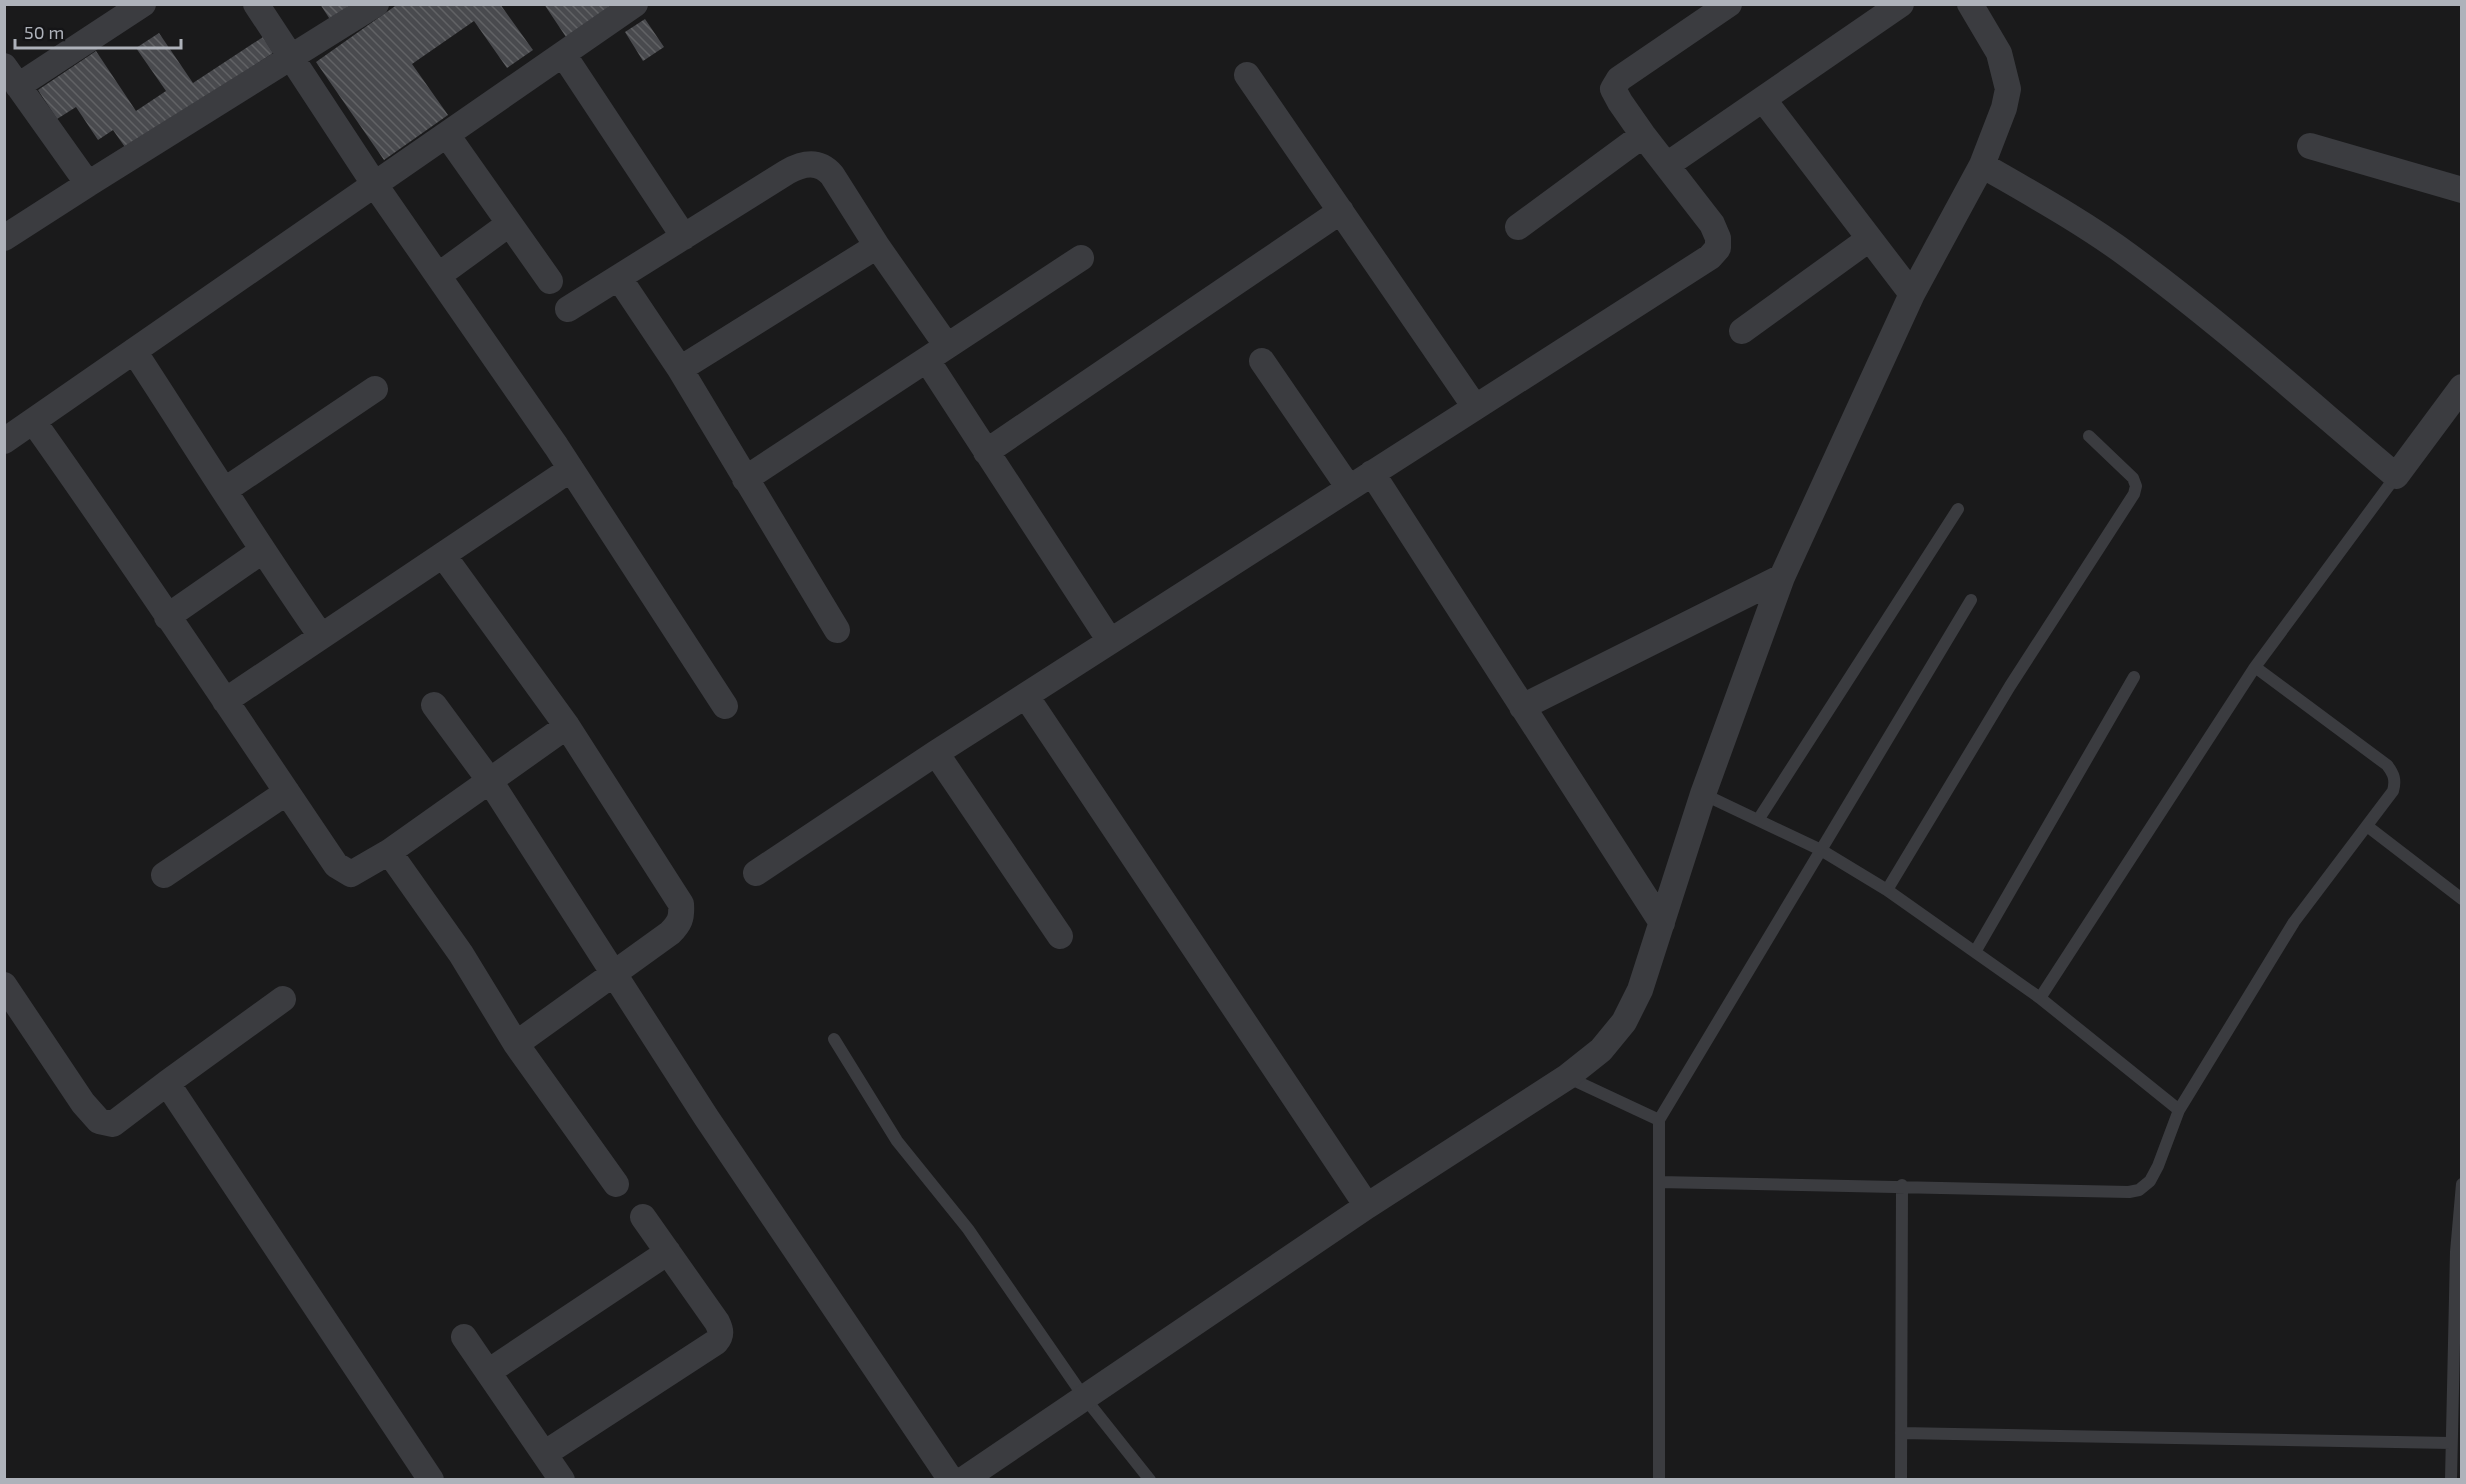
<svg xmlns="http://www.w3.org/2000/svg" width="2466" height="1484" font-family="'Exo 2',sans-serif">
	<style>
		.building { fill: url(#building-back-hatch) }
		.lines { fill: none; stroke-linecap: round; stroke-linejoin: round }
		.lane { stroke: #3b3c40; stroke-width: 12 }
		.street { stroke: #3b3c40; stroke-width: 26 }
	</style>
	<defs>
		<pattern id="building-back-hatch" width="6" height="6" patternUnits="userSpaceOnUse" patternTransform="scale(1.5)"><rect width="6" height="6" fill="#494a4e"/><path d="M-1 5l2 2M0 0l6 6M5-1l2 2" fill="none" stroke="#616265"/></pattern>
	</defs>
	<rect width="100%" height="100%" fill="#1a1a1b"/>
	<path class="building" d="M320 4H357L331 21Z
		M398 4H500L533 50 507 68 474 21 412 64 448 115 384 160 316 62Z
		M544 4H615L566 37Z
		M645 19 664 47 643 61 625 32Z
		M159 33 193 83 263 37 273 53 127 150 113 130 98 140 76 107 57 119 38 90 96 51 136 111 166 91 136 48Z"/>
	<g class="lines">
		<path class="lane" d="M1703 794 1821 850 1887 890 2040 998 2179 1110
			M1758 820 1958 509
			M2367 826 2462 899
			M1887 890 2010 686 2134 494 2136 486 2133 478 2089 436
			M1975 952 2134 677
			M2040 998 2255 667 2396 476
			M834 1039 897 1141 968 1229 1084 1397 1150 1480
			M1567 1077 1659 1120
			M1659 1182 2129 1192 2139 1190 2150 1181 2158 1166 2179 1110 2294 922 2393 791C2396 780 2394 774 2387 765L2255 667
			M1901 1433 2451 1443
			M1659 1480V1120L1971 600
			M1901 1480 1902 1185
			M2451 1480 2456 1252 2462 1184"/>
		<path class="street" d="M256 4 375 185 556 446 725 706
			M563 54 684 237
			M4 66 88 184 376 4
			M1247 75 1475 407
			M18 86 143 4
			M1763 99 1912 294
			M447 135 550 281
			M2310 146 2462 190
			M1667 165 1901 4
			M1982 165C2032 194 2083 222 2129 256 2222 324 2308 402 2396 476L2462 387
			M1518 227 1643 135
			M4 238 88 184
			M439 275 509 224
			M619 278 680 369 837 630
			M568 309 787 172C803 163 819 160 832 175L877 246 947 346
			M1742 331 1869 239
			M134 351C196 446 256 543 321 636
			M927 360 1110 641
			M1262 361 1349 488
			M680 369 877 246
			M33 421C137 567 236 717 336 865L351 874 389 852 567 726
			M4 441 635 4
			M986 452 1341 211
			M1372 473 1662 923
			M745 479 1081 258
			M225 490 375 389
			M443 555 567 726 681 904C682 918 680 923 670 933L516 1044
			M167 617 262 551
			M1026 696 1367 1206
			M225 701 571 469
			M434 705 490 781 706 1117 951 1480
			M1522 707 1782 577
			M936 753 1060 936
			M389 852 461 954 516 1044 616 1184
			M756 873 936 753 1710 257 1718 248V238L1712 224 1643 135 1620 102 1613 89 1619 79 1729 4
			M164 875 287 792
			M4 985 83 1103 99 1121 113 1124 167 1083 431 1480
			M167 1083 283 999
			M464 1337 562 1480
			M488 1372 668 1252
			M544 1454 716 1342C722 1335 721 1330 717 1322L643 1217
			M963 1480 1367 1206 1567 1077 1601 1050 1624 1022 1640 990 1703 794 1782 577 1912 294 1982 165 2004 108 2008 89 1999 53 1970 4"/>
	</g>
	<rect width="2466" height="1484" fill="none" stroke="#aeb2ba" stroke-width="12"/>
	<path d="M15 39v9h166v-9" fill="none" stroke="#aeb2ba" stroke-width="3"/>
	<text x="24" y="39" font-size="18" fill="#aeb2ba" stroke="#151517" stroke-width="4.5" paint-order="stroke">50 m</text>
</svg>
